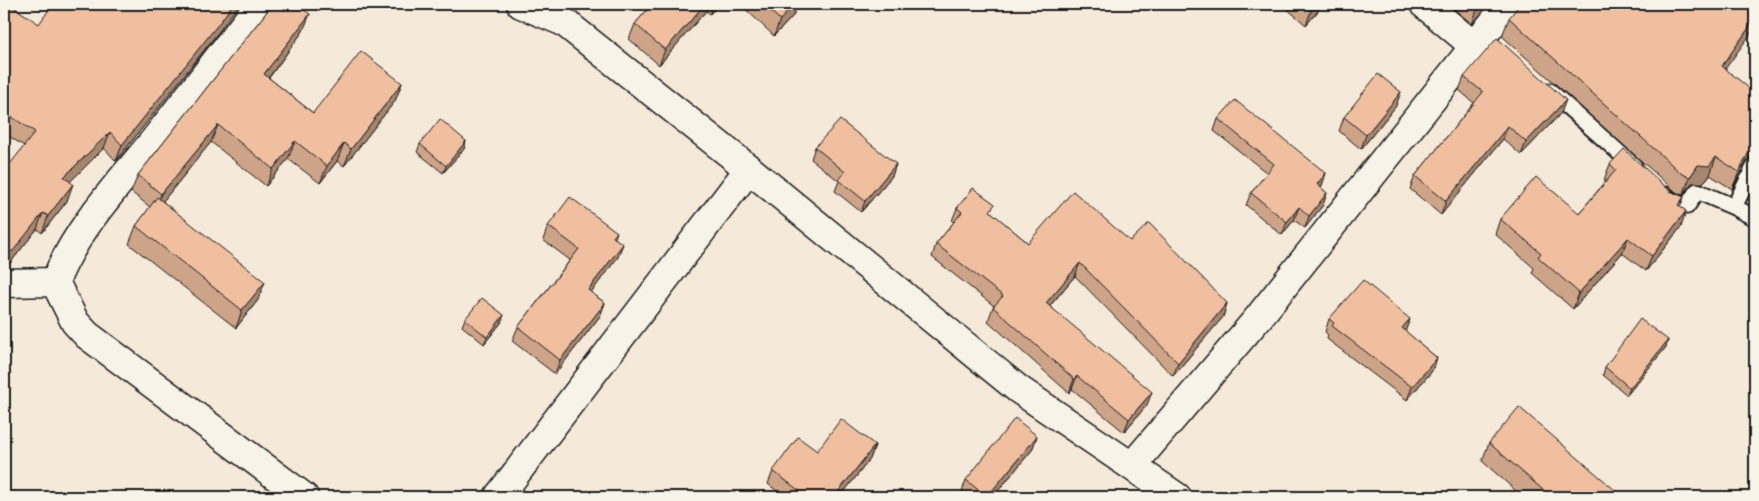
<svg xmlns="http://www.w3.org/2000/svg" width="1759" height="501" font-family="Kalam,sans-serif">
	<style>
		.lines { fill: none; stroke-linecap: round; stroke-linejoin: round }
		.lane-casing { stroke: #1c1c1c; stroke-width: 19 }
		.street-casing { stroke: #1c1c1c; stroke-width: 31 }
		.lane { stroke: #f7f3e8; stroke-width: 15 }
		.street { stroke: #f7f3e8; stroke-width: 28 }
		.wall { fill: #cea489; stroke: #1c1c1c }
		.shaded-wall { fill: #a7866f; stroke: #1c1c1c }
		.building { fill: #efbf9f; stroke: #1c1c1c }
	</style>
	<rect width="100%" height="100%" fill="#f5e9d9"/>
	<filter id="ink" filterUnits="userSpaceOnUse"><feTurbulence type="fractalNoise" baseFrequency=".02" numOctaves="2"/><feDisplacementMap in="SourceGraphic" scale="10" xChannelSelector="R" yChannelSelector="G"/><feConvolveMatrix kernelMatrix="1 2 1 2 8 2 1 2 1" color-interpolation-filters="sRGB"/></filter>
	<g filter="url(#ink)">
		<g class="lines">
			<defs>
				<path id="lane" d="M1550 91 1634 166
					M1755 165 1734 207 1755 218
					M1665 195 1671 200 1687 206 1697 191 1734 207"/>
				<path id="street" d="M257 4 250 17C218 59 185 101 152 143 116 187 76 229 55 282L75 322 87 335 304 497
					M521 4 564 22 749 169
					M1424 4 1473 45
					M4 283 55 282
					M1132 466 1259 317 1508 4
					M498 497 749 169 1018 389 1177 497"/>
			</defs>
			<use href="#lane" class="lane-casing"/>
			<use href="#street" class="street-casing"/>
			<use href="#lane" class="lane"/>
			<use href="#street" class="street"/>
		</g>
		<path class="wall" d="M4 4 39 24 213 39 116 161 104 148 70 182 67 201 42 233 37 229 7 267 24 146 4 133Z
			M271 4H301L300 7 303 31 269 78 313 113 402 83 395 101 344 166 337 161 320 183 288 159 266 186 211 142 163 201 258 300 236 328 129 244 136 226 150 207 131 192 138 175 269 9Z
			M652 4H719L710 14 706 11 659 65 629 39 635 24Z
			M740 4H797L793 16 774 36Z
			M1288 4H1324L1306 25 1286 8Z
			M1448 4H1490L1472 24Z
			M1543 6 1726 69 1747 161 1732 189 1710 175 1703 183H1692L1683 195 1676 192 1502 36 1509 18Z
			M1464 77 1561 113 1521 155 1503 139 1441 215 1410 189 1415 176 1474 103 1459 90Z
			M1396 106 1361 149 1339 131 1344 117Z
			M1218 119 1326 173 1321 187 1327 193 1323 205 1305 228 1294 220 1282 235 1246 205 1251 193 1267 173 1214 131Z
			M466 141 464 149 443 173 417 152 420 144Z
			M815 147 896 164 892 176 861 212 835 191 839 181 811 159Z
			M1610 164 1684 197 1680 207 1686 211 1681 227 1646 271 1622 253 1573 309 1532 273 1534 268 1495 234 1500 219 1579 213 1606 181 1604 180Z
			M957 208 992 213 1028 243 1130 241 1227 303 1223 317 1173 376 1075 276 1050 306 1147 405 1124 432 1072 389 1069 393 988 321 993 307 994 306 932 257 936 244 954 222 952 221Z
			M548 226 617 232 615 238 618 257 591 292 605 303 600 316 555 374 512 341 518 327 570 260 543 240Z
			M465 319 501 323 484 344 462 326Z
			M1329 319 1405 331 1437 358 1432 371 1407 400 1327 339 1328 335 1325 332Z
			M1668 340 1666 347 1627 395 1603 375 1605 367Z
			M1037 436 1032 450 993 497H965L961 494 966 480Z
			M1489 443 1623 497H1523L1482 461Z
			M875 445 870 459 840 497H785L768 484 773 471 817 451Z"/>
		<path class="shaded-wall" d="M233 4H239L213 39 116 161 122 145Z
			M705 4H709L706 11 659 65 665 50Z
			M713 4H719L710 14Z
			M795 4H797L793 16 774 36 780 20Z
			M1317 4H1324L1306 25 1311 11Z
			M1483 4H1490L1472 24 1477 10Z
			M310 14 303 31 258 92 264 74Z
			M1755 19V28L1715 83 1722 66Z
			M402 83 395 101 344 166 351 149Z
			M1401 92 1396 106 1361 149 1366 135Z
			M1566 100 1561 113 1521 155 1526 142Z
			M218 125 211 142 155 211 161 194Z
			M1508 126 1503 139 1441 215 1446 201Z
			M110 132 104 148 58 194 64 177Z
			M1755 140V149L1747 161 1732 189 1739 172Z
			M295 141 288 159 266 186 273 169Z
			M466 141 464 149 443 173 446 166Z
			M344 143 337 161 320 183 327 166Z
			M1716 157 1710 175 1703 183H1692L1683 195 1690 177 1698 165Z
			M896 164 892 176 861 212 865 201Z
			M1326 173 1322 186 1313 197 1317 184Z
			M73 184 67 201 42 233 48 216Z
			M1327 193 1323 205 1305 228 1309 216Z
			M1684 197 1678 213V205Z
			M1299 207 1294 220 1282 235 1287 222Z
			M1686 211 1681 227 1646 271 1652 256Z
			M43 213 37 229 7 267 4 268V252Z
			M1628 238 1622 253 1573 309 1579 293Z
			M623 244 618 257 583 303 588 290Z
			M1080 263 1075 276 1041 316 1046 303Z
			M265 282 258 300 236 328 242 310Z
			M605 303 600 316 555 374 560 360Z
			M1227 303 1223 317 1173 376 1178 363Z
			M504 315 501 323 484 344 487 337Z
			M1410 319 1405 332 1402 328Z
			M1668 340 1666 347 1627 395 1630 388Z
			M1437 358 1432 371 1407 400 1412 387Z
			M1077 376 1072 389 1069 393 1074 379Z
			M1152 392 1147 405 1124 432 1129 419Z
			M1037 436 1032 450 993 497H987Z
			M875 445 870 459 840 497H834Z"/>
		<path class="building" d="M4 4H9L39 24 53 4H233L220 22 122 145 110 132 64 177 73 184 48 216 43 213 13 251 4 252V172L35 132 4 112Z
			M271 4H300L298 6 310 14 264 74 313 113 361 51 402 83 351 149 344 143 327 166 295 141 273 169 218 125 161 194 138 175 269 9Z
			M652 4H705L665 50 635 24Z
			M763 4H795L780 20Z
			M1302 4H1317L1311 11Z
			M1470 4H1483L1477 10Z
			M1520 4H1540L1543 6 1544 4H1755V19L1722 66 1755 93V140L1739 172 1716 157 1709 166 1698 165 1690 177 1682 174 1509 18Z
			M1497 38 1566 100 1526 142 1508 126 1446 201 1415 176 1483 92 1464 77Z
			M1378 74 1401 92 1366 135 1344 117Z
			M1235 100 1326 173 1317 184 1327 193 1309 216 1299 207 1287 222 1251 193 1274 164 1218 119Z
			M440 119 466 141 446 166 420 144Z
			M840 120 896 164 865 201 839 180 845 172 815 147Z
			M1624 149 1670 191 1684 197 1678 205 1686 211 1652 256 1628 238 1579 293 1538 257 1541 253 1500 219 1536 177 1579 213 1616 170 1610 164Z
			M973 188 995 204 990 211 1028 243 1073 191 1130 241 1149 223 1227 303 1178 363 1080 263 1046 303 1152 392 1129 419 1077 376 1074 379 993 307 1003 296 936 244 962 212 957 208Z
			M157 197 265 282 242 310 136 226Z
			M570 197 617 232 613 237 623 244 588 290 605 303 560 360 518 327 579 249 548 226Z
			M1363 280 1410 319 1402 328 1437 358 1412 387 1332 326 1334 323 1329 319Z
			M482 298 504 315 487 337 465 319Z
			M1640 319 1668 340 1630 388 1605 367Z
			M1519 407 1623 497H1551L1489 443Z
			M1015 418 1037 436 987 497 966 480Z
			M841 419 875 445 834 497H804L805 495 773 471 798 437 817 451Z"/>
	</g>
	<rect width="1759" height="501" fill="none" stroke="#f7f3e8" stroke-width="20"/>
	<rect x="10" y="10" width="1739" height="481" fill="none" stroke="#1c1c1c" stroke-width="2" filter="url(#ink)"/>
</svg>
